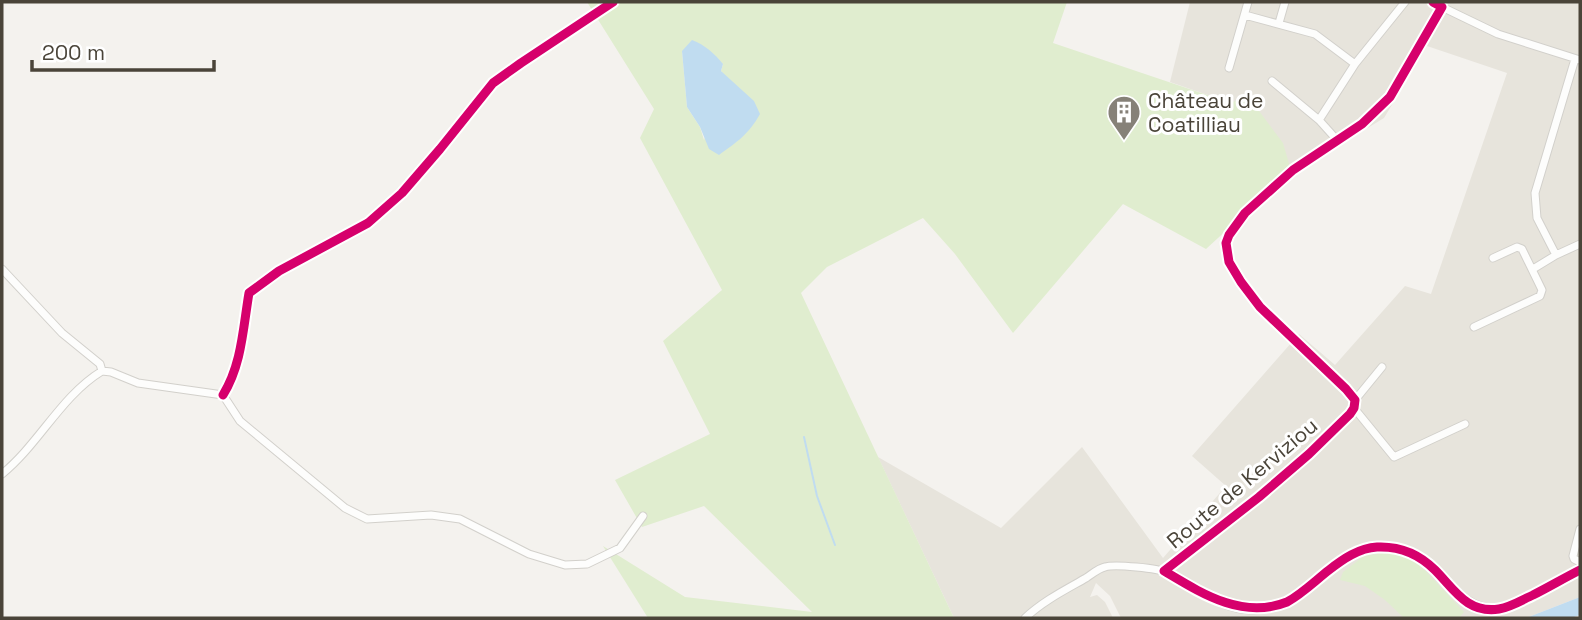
<svg xmlns="http://www.w3.org/2000/svg" width="1582" height="620" font-family="'Space Grotesk',sans-serif">
	<style>
		.residential { fill: #e7e4dc }
		.green { fill: #e0edcf; fill-rule: evenodd }
		.water { fill: #c0dcf0 }
		.lines { fill: none; stroke-linecap: round; stroke-linejoin: round }
		.stream { stroke: #c0dcf0; stroke-width: 2 }
		.minor-casing { stroke: #d2d0cb; stroke-width: 9 }
		.minor { stroke: #fdfdfc; stroke-width: 7 }
		.cycleway-casing { stroke: #fff; stroke-width: 13 }
		.cycleway { stroke: #d6006c; stroke-width: 9 }
		.labels { text-anchor: middle; dominant-baseline: central; stroke-width: 6; stroke-linejoin: round; paint-order: stroke }
		.poi-label { font-size: 21px; fill: #4a4439; stroke: #fff; text-anchor: start }
		.street-label { font-size: 21px; fill: #4a4439; stroke: #fff }
	</style>
	<rect width="100%" height="100%" fill="#f4f2ee"/>
	<path class="residential" d="M1190 2H1580V597L1526 618H1121L1110 596 1096 583 1090 597 1097 595 1105 602 1113 618H954L878 457 1001 528 1082 447 1163 558 1226 486 1192 456 1299 334 1335 365 1405 286 1431 294 1507 73 1427 46 1384 118 1279 182 1231 103 1170 82Z"/>
	<path class="green" d="M587 2H1067L1053 43 1231 103 1247 95 1283 143 1290 167 1279 182 1206 249 1123 204 1013 333 955 254 923 218 827 267 801 293 954 618H648L603 546 685 597 812 612 704 506 642 527 615 480 710 434 663 341 722 290 640 138 654 109ZM682 51 723 64 721 71 726 77 704 140 700 127 687 107Z
		M1390 552 1418 563 1464 612 1459 618H1404L1385 600 1365 586 1340 580 1343 572 1364 556Z"/>
	<path class="water" d="M692 40C705 45 714 53 723 64L721 71 754 101 760 114C749 134 737 142 719 155L709 149 700 127 687 107 682 51Z
		M1580 597V615L1571 618H1526Z"/>
	<g class="lines">
		<path class="stream" d="M804 437 817 496 835 545"/>
		<defs>
			<path id="minor" d="M1433 2 1442 7 1498 34 1580 60
				M1245 15 1315 34 1355 64
				M1279 23 1285 2
				M1575 59 1535 193 1537 218 1556 255 1580 244
				M1229 68 1248 2
				M1272 81 1319 120 1337 140
				M1319 120 1355 64 1405 2
				M2 269 62 333 100 364 102 371
				M1533 269 1556 255
				M1474 327 1540 296 1542 290 1522 249 1517 247 1493 258
				M223 395C242 364 243 328 249 293L279 271 368 223 402 193 440 149 493 83 521 63 613 2
				M223 395 240 421 345 508 367 519 431 515 460 519 529 554 565 565 587 564 620 548 643 516
				M1355 400 1382 367
				M1354 408 1394 457 1465 424
				M2 474C39 444 61 396 102 371L111 372 138 383 223 395
				M1580 529 1573 556 1574 559 1580 562
				M1164 571 1259 497 1309 454 1350 414 1354 408 1355 400 1346 389 1260 307 1241 282 1229 262 1226 243 1229 235 1245 213 1293 170 1362 124 1390 97 1442 7
				M1025 618C1043 601 1065 590 1086 578 1092 574 1099 568 1105 567 1114 564 1159 568 1167 573 1195 587 1221 611 1254 610 1311 608 1333 540 1395 548 1445 555 1453 620 1510 606L1580 570"/>
		</defs>
		<use href="#minor" class="minor-casing"/>
		<use href="#minor" class="minor"/>
		<defs>
			<path id="cycleway" d="M1433 2 1442 7 1390 97 1362 124 1293 170 1245 213 1229 235 1226 243 1229 262 1241 282 1260 307 1346 389 1355 400 1354 408 1350 414 1309 454 1259 497 1164 571C1201 593 1242 620 1287 602 1302 594 1316 580 1329 570 1343 559 1359 548 1377 547 1399 546 1419 554 1435 570 1454 589 1467 614 1499 609 1511 607 1522 600 1533 595 1549 587 1564 578 1580 570
				M223 395C242 364 243 328 249 293L279 271 368 223 402 193 440 149 493 83 521 63 613 2"/>
		</defs>
		<use href="#cycleway" class="cycleway-casing"/>
		<use href="#cycleway" class="cycleway"/>
	</g>
	<defs>
		<symbol id="building-pin" viewBox="-11 -11 22 30"><path d="M0 17L-7.5 6A9.5 9.5 0 1 1 7.5 6Z" fill="#868178" stroke="#fff"/><path d="M-4-6H4V6H1V3H-1V6H-4ZM-2.5-4.3h1.7v1.8h-1.7ZM.8-4.3h1.7v1.8H.8ZM-2.5-1h1.7V.8h-1.7ZM.8-1h1.7V.8H.8Z" fill="#fff"/></symbol>
	</defs>
	<g fill-rule="evenodd">
		<use href="#building-pin" x="1105" y="93" width="38" height="52"/>
	</g>
	<g class="labels">
		<g class="poi-label">
			<text x="1148" y="100">Château de<tspan x="1148" dy="24">Coatilliau</tspan></text>
		</g>
		<g class="street-label">
			<text transform="translate(1242 483) rotate(-40)">Route de Kerviziou</text>
		</g>
	</g>
	<rect width="1582" height="620" fill="none" stroke="#4a4439" stroke-width="7"/>
	<path d="M32 60v10h182v-10" fill="none" stroke="#4a4439" stroke-width="3.5"/>
	<text x="42" y="60" font-size="21" fill="#4a4439" stroke="#ffffff" stroke-width="5" paint-order="stroke">200 m</text>
</svg>
